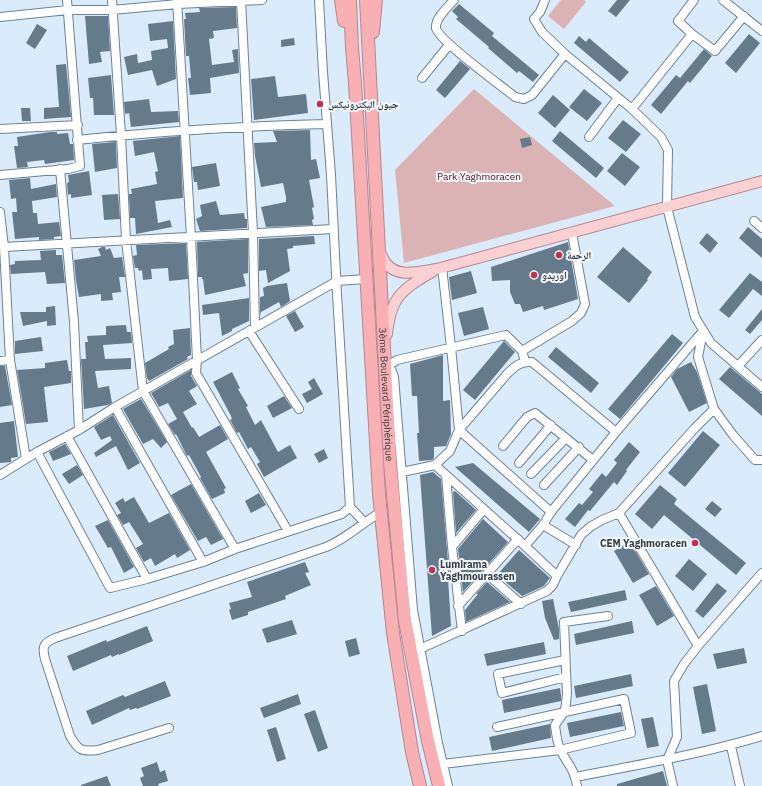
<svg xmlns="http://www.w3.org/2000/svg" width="762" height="786" font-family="'IBM Plex Sans','Noto Naskh Arabic',sans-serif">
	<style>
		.green { fill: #dcb3b5 }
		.building { fill: #657a8b }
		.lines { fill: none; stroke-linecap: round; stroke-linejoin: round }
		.minor-casing { stroke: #6d8293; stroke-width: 10 }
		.major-casing { stroke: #b4878d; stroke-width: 12 }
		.highway-casing { stroke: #b4878d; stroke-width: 14 }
		.minor { stroke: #fff; stroke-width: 8 }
		.major { stroke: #fbd0d3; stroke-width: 10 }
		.highway { stroke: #f9b0b5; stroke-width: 12 }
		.poi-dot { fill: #c1314f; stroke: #f3f8fb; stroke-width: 1.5 }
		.labels { text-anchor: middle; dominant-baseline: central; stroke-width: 4; stroke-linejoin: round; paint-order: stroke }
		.poi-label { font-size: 10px; font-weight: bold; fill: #333c44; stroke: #f3f8fb; text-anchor: start }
		.park-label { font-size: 10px; fill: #4e0f1c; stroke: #f3f8fb }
		.street-label { font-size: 10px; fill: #333c44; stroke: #f3f8fb }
	</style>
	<rect width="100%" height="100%" fill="#daecfc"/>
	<path class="green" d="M561 0H584L586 2 564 29 548 16Z
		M474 89 615 206 404 263 395 170Z"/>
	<path class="building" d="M617 0H630L616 17 608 11Z
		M459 4 494 33 492 36 539 75 533 82 519 71 517 73 488 48 489 47 456 19 458 17 452 11Z
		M236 7 237 28 213 31 214 38 209 39 212 65 234 62 232 50 238 49 239 73 210 78 211 93 190 95 188 78H191L189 56H186L184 19H186L185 13 200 12 199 8Z
		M85 16H108L110 51 100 52 102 62 89 64Z
		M173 21 176 79 157 86 152 70 128 75 124 57 137 54 138 63 152 60 151 51 168 48 167 39 150 41 148 24Z
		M37 24 47 30 35 49 26 43Z
		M749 34 760 43 736 73 725 63Z
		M579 36 586 42 589 38 629 72 620 82 574 43Z
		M294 38 295 45 281 47V40Z
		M704 49 712 56 690 83 688 81 661 114 651 105 676 75 680 78Z
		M460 61 470 69 445 98 436 90Z
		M66 64 71 117 44 119V108L59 107 56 65Z
		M111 75 114 115H94L93 98H90L88 78Z
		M275 76 278 97 306 94 308 113 254 120 251 79Z
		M584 89 602 103 587 121 569 107Z
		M553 95 570 110 555 128 538 113Z
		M149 99 151 112 178 111 179 122 131 127 129 113 125 114 124 102Z
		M21 108H30L31 121H22Z
		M623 120 641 134 626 152 608 138Z
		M310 130 311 160 316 159 320 178 309 180 314 207 312 208 314 219 312 220 313 225 266 227 261 207 286 202V197L283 183 261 187 255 156 254 143 277 142 273 131Z
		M560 131 604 168 596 178 552 141Z
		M50 132H57V134L68 133 70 144H73L74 160 45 164 44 160 27 162 28 167 17 168 14 146H18L17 137Z
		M180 136 183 198 155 201 158 223 170 220 172 227 136 234 135 218H130L129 194H132L131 189 157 184 155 172 158 171 154 152 135 156 133 141Z
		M530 137 532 145 522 148 520 139Z
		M116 142 117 168 95 172 92 144Z
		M622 153 640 167 625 186 607 171Z
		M216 163 220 186 198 190 197 182H194L192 167Z
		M89 171 92 195 71 198V194L68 195 67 183 69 182 68 175Z
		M30 178 31 189 56 184 57 197 32 201 33 213H37L38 224 59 222 61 236 54 237V239L39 240V237L15 239 12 212H17L16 198 11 199 9 180Z
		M118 194 120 219 104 220 102 195Z
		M216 201 220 215 244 213 245 219H247V228L200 231 196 219 202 216 200 205Z
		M748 227 762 239V258L739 238Z
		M707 233 718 243 710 253 699 243Z
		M314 236 315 244 293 246V248L287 249 290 271 268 283 266 270 259 271V239Z
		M248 239V273L243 274 246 286 205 295 203 279H202V277H198L197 242Z
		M568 242 578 299 544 310 543 306 523 312 520 304H515L510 292V280L492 281 491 267Z
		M186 243 188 279 169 281 168 268H167L151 269 152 279 143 280 142 270 139 271 138 268H135L133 256 137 255 136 245Z
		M102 247H105L106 250 110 248 114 258 122 257 125 277H119L121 292 112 293 113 300 101 301V294L79 297 76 281 74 260 101 256 98 249Z
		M623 247 652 272 647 279 648 280 629 303 597 277Z
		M56 250V255H62L65 283 47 284 45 272 11 274 10 265 15 264V261L41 260 40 251Z
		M471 271 477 293 452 300 449 277Z
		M750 273 762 282V296L753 289 729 318 719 310Z
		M287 283 290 301 281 307 279 302 261 312 260 316V297L264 296 263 288 267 286Z
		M249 298V321L232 329V331L222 336 219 313 203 315 202 305Z
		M55 306 56 325 47 326V321L23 326 20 312H46V307Z
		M483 307 489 329 464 336 458 313Z
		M762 309V320L750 334 745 330Z
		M295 311 304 327 295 332 286 316Z
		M126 325 127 332H131L132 343 103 345 105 359 131 358V369L95 371 98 388 109 386 112 403 108 405 84 409 81 359H86L85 342H88L87 336 106 335V326Z
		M190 328 191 355 187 357 188 359 149 381 147 378 145 363 169 349 168 347 174 344 173 330Z
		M672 334 683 343 620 419 608 409Z
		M41 337 43 351 15 354V341Z
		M504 341 515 352 475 400 463 390Z
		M556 347 599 383 591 393 548 357Z
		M443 355V401L450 400 451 434 446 446 434 447V458L432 460 419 461 417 433H419L417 396H412L410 364Z
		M67 360 69 371H71V383L44 387 48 422 26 424 17 370 45 368V363Z
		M691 362 697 372 707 403 689 412 671 377 677 369Z
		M0 366H5L12 405 0 407Z
		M730 367 762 394V416L719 379Z
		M191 370V376L197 386 189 391 197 404 183 412 192 428 193 427 199 437 220 425 228 439 206 452 226 488 224 489 225 493 212 499 200 478 201 477 189 455 187 456 176 434 175 435 168 424 177 419 168 403 159 407 151 393Z
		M232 372 240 388 238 389 248 406 246 407 255 425 261 420 278 452 290 445 297 458 264 477 257 464 260 462 251 447 248 449 239 432 237 433 230 420 232 419 231 416 213 382Z
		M314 378 323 394 307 403 302 394 312 389 308 382Z
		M284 396 292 408 273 418 267 406Z
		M141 399 167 442 161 448 153 439 143 444 123 409Z
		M113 415 140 463 128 470 116 446 96 457 94 453 112 440 110 436 101 440 94 427Z
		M14 421 18 457 11 458V462L0 463V423Z
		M703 431 720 445 685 487 668 473Z
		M629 442 640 452 626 470 627 471 617 485 614 482 590 511 588 510 575 527 565 519 579 503 582 505 593 492 589 489 602 473 606 477 617 463 614 460Z
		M65 444 71 454 53 461 49 452Z
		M324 449 328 458 319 463 314 454Z
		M473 463 540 519 529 532 455 467Z
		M77 465 83 475 69 484 62 474Z
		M433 472 441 479 448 561 450 578H448L451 626 432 636 420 475Z
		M191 484 223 539 211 545 206 537 198 541 171 495Z
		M660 485 677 499 674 504 746 563 736 575 664 515 652 529 635 514Z
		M455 491 476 510 456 533 453 492Z
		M259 493 266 505 251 513 245 501Z
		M134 497 149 523 169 513 190 550 177 558 175 554 155 566 151 558 144 562 136 548 143 544 129 522 123 525 117 515 121 513 115 503 123 498 125 502Z
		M712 501 722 509 715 517 705 509Z
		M483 519 508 542 463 592 458 549Z
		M108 520 134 567 124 573 111 547 108 548 95 526Z
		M630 542 649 574 633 583 614 551Z
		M519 550 550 578 544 586 522 596 497 575Z
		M689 559 707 574 693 591 675 576Z
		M305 562 309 572 305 573 311 585 285 596 286 599 248 612V615L232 620 229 610 231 609 229 603 252 597 247 582Z
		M487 582 510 602 466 622 465 610 478 594H476Z
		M717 583 727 591 703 618 695 611Z
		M656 586 674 616 657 626 639 595Z
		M625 590 627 600 571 612 568 602Z
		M553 599 559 629V639L554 640 545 618 542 601Z
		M292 620 297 634 267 643 262 629Z
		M632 621 634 633 576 645 574 634Z
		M147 626 153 641 119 655V654L112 657 111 655 73 671 67 656 106 640 107 642Z
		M356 638 360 654 349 657 345 641Z
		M544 642 546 654 487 666 484 654Z
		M744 648 747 663 717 669 713 654Z
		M631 674 633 686 576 698 574 686Z
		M165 681 171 696 137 709 136 708 130 710 129 708 92 725 86 711 123 695 125 697Z
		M707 684 716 731 702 734 693 687Z
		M560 688 561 695V701L504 713 502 700Z
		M298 694 301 704 264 718 260 708Z
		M315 710 328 748 318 752 304 714Z
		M621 712 624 726 570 737 567 723Z
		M653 717 659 746 647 748 641 719Z
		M550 724 551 738 492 751 489 737Z
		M276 727 286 759 277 762 267 730Z
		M157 762 160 772 165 770 168 781 158 784 159 786H143L140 778 144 776 141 768Z
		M663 771 667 786H617V784Z
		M107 776 111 786H81V785Z"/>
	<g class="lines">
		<defs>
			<path id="minor" d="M112 0 121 135 126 240 143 391 235 549
				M177 0 191 237 197 360 196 373 288 531
				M241 0 253 233 255 327
				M454 0C448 7 435 18 436 28 438 40 503 87 515 97L524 99 532 95 565 54
				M545 0 540 12 534 19 542 32 565 54 632 109 661 137 668 150 667 207 695 317 711 343 762 387
				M694 0 678 21 692 34 715 51 744 16
				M723 0 762 31
				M0 17 68 10H112L178 4 262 0
				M422 78 449 45
				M632 109 692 34
				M0 129 78 125
				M589 137 618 98
				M77 140C161 131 243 126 327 124
				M60 169 74 322 79 430
				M0 175 68 169 80 166 67 0
				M0 212 4 247 10 360 26 459
				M754 221 762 228
				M4 247 333 229
				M442 267 451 347 459 430 551 512 616 432 703 331 698 357 714 409 733 435 755 460H762
				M249 331 299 409
				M522 351 572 321 581 313 585 304 572 233
				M0 361 10 360
				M385 363 392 371 394 377 413 610 438 743 448 786
				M388 366 397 360 506 335 522 351 525 361
				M738 366 762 340
				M115 407 203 562
				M67 436 147 579
				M503 446 527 417 535 413 593 460
				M37 452 110 588 147 579 203 562 235 549 342 514 350 507 337 294 331 175 323 72 319 0
				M519 463 551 425
				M435 465 525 546 543 525 551 512
				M402 472 435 465 450 451 459 430 507 374C515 366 521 361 532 362L616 432
				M531 474 566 438
				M0 475 37 452 79 430 115 407 337 281 366 279
				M446 475 452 547
				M544 485 579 447
				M350 507 364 522
				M543 525 576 545
				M487 574 521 604
				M557 576 581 535 590 527 602 520 619 513
				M458 606 518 539
				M462 631 452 547 484 509
				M698 646 619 513 694 429 714 409
				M420 649 547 591 553 585 557 576 525 546
				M565 660 498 674 502 693 566 677
				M169 728 98 750C81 752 78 750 70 736L45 659C42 647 43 643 55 638L326 547C346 539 362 523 381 512
				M731 746 740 786
				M443 764 560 750 631 733 624 699 497 727
				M575 777C638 765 701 754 762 736
				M577 786C574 768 568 765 561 751 557 744 556 733 555 725L565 711 567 694 564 622 608 616
				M673 786 667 760 677 737 674 681 684 664 698 646 762 573"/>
			<path id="major" d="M380 252C382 255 383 260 386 263 397 279 421 271 437 269L762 181
				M387 334C391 297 401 290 432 272"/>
			<g id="highway">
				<path d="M341 0 344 21"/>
				<path d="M350 0 352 48 355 83 379 494 393 633 412 752 420 786"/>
				<path id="s1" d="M366 0 390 463 405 621 428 741 439 786"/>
				<path d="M373 32 376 0"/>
			</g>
		</defs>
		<use href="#minor" class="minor-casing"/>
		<use href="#major" class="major-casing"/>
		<use href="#highway" class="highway-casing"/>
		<use href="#minor" class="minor"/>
		<use href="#major" class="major"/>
		<use href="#highway" class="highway"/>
	</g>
	<g class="poi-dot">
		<circle cx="320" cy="104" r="4"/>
		<circle cx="559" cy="255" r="4"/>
		<circle cx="534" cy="275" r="4"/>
		<circle cx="695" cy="543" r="4"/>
		<circle cx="432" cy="570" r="4"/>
	</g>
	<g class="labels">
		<g class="poi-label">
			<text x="328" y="104">جيون اليكترونيكس</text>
			<text x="567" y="255">الرحمة</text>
			<text x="542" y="275">اوريدو</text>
			<text x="687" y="543" text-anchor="end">CEM Yaghmoracen</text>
			<text x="440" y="564">Lumirama<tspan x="440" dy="12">Yaghmourassen</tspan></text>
		</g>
		<g class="park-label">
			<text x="479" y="176">Park Yaghmoracen</text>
		</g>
		<g class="street-label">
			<text stroke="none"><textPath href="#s1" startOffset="395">3ème Boulevard Périphérique</textPath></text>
		</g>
	</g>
</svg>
